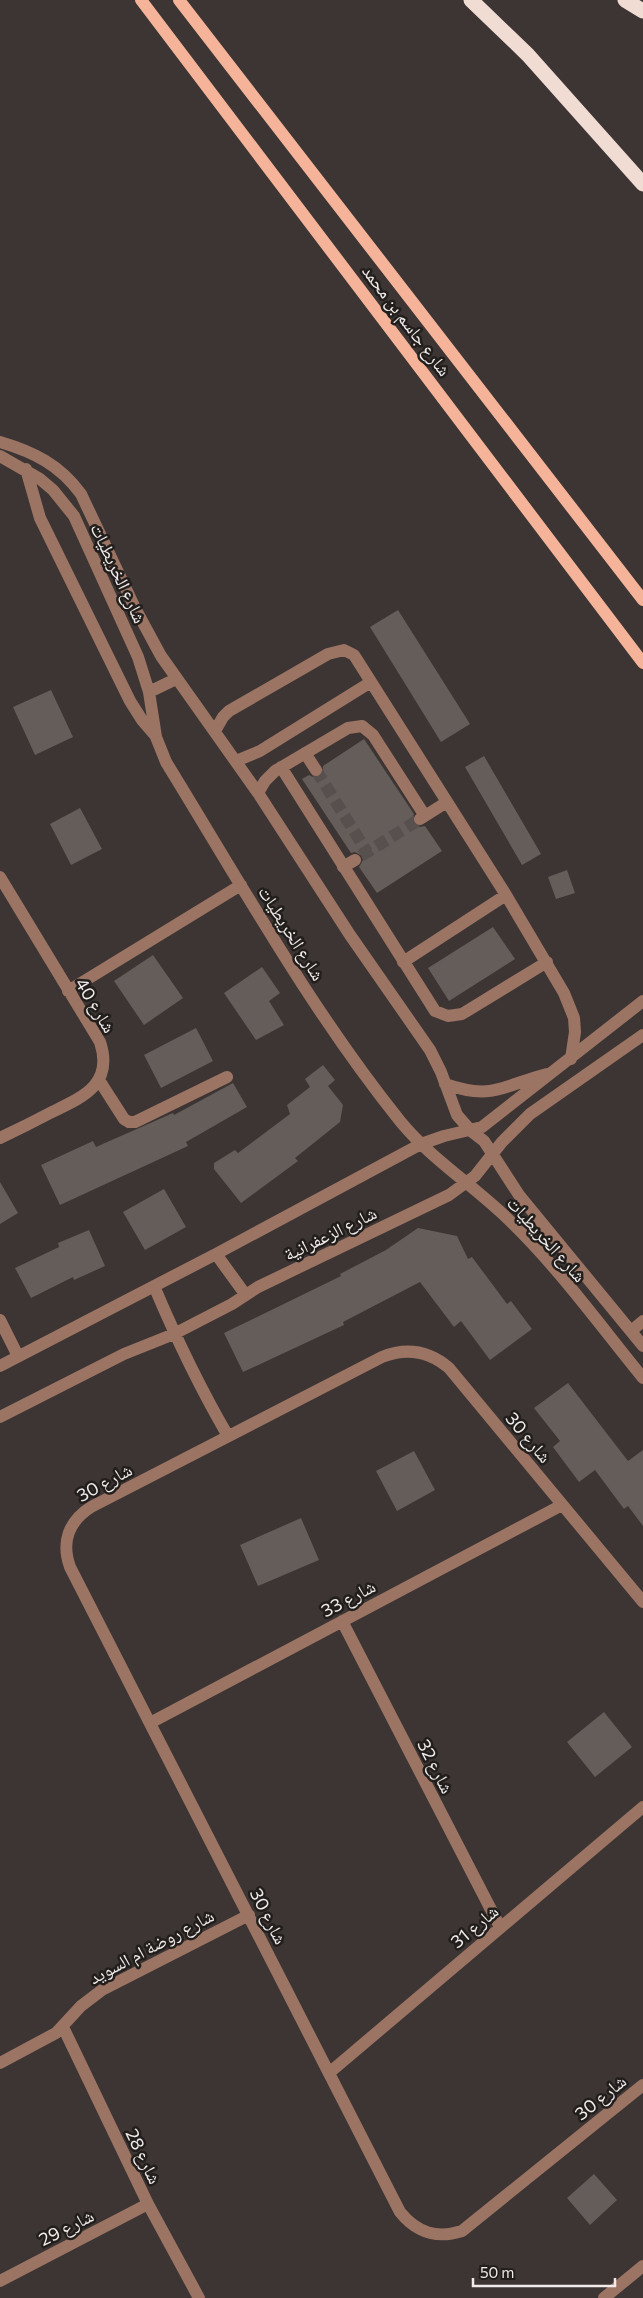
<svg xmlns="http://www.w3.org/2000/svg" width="643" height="2298" font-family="Commissioner,'Noto Naskh Arabic',sans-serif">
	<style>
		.building { fill: #645d5a }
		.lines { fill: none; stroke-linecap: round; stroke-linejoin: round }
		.minor-tunnel { stroke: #57504f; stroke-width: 12; stroke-dasharray: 12 6; stroke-linecap: butt }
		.minor { stroke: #9c7464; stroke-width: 12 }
		.major { stroke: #f5b499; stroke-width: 12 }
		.highway { stroke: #f1dcd4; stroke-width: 15 }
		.labels { text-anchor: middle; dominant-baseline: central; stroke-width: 5; stroke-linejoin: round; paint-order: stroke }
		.street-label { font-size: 18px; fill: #f1eceb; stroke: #211e1c }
	</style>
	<rect width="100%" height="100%" fill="#3c3533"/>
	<path class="building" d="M398 610 470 724 441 742 370 627Z
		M51 690 73 737 35 755 13 707Z
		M364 739 414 814 412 819 413 824 420 827 425 826 442 851 377 893 359 867 363 860 362 856 355 852 351 853 302 779 309 775 313 777H320L323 773V766Z
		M484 756 541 854 522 865 465 767Z
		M80 808 102 849 71 865 50 824Z
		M567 870 575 893 556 899 548 877Z
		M493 927 515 959 449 1001 428 968Z
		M153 955 183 998 144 1025 114 981Z
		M262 967 280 993 269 1001 284 1025 256 1040 224 993Z
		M196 1028 213 1061 161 1088 144 1055Z
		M323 1065 335 1080 328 1086 343 1105 340 1122 295 1158 298 1161 241 1203 214 1169V1163L235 1150 238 1153 290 1114 287 1105 310 1087 305 1079Z
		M233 1083 247 1107 186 1142 188 1146 60 1205 41 1165 93 1141 96 1147 173 1113 174 1115Z
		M0 1182 18 1213 0 1224Z
		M164 1189 186 1227 145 1250 123 1212Z
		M418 1228 457 1236 468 1259 472 1257 507 1304 511 1301 532 1329 490 1360 461 1321 454 1327 420 1282 343 1322 344 1325 243 1372 224 1333 341 1276 340 1274 386 1250Z
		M89 1230 105 1266 74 1280 73 1277 31 1298 15 1268 59 1247 58 1243Z
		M568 1383 628 1461 643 1450V1526L628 1506 624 1509 595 1470 579 1482 553 1447 560 1441 534 1408Z
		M414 1451 435 1490 397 1511 376 1471Z
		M301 1518 319 1560 258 1586 240 1545Z
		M604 1712 632 1747 595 1777 567 1742Z
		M594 2174 617 2200 590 2225 567 2198Z"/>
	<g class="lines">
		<path class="minor-tunnel" d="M316 770 367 852
			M361 856 420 819"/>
		<path class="minor" d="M0 442C34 452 60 465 81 494L135 608 161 656 258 793 350 935 430 1050 441 1072 457 1115 471 1131 484 1141 519 1195 643 1346
			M0 456 40 479 53 490 74 516 138 657 149 692 156 737 166 762C241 884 311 1010 400 1121 431 1159 473 1185 508 1219 558 1267 599 1324 643 1378
			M26 469 40 518 130 701 142 720 155 735
			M149 692 176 679
			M215 731 223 717 229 711 328 654 344 650 354 655 506 895 564 993 574 1018 575 1032 571 1059
			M305 753 316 770
			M236 761 260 751 371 682
			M281 767 435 1011 448 1016 462 1014 547 962
			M258 793 265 781 275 771 348 728 362 726 373 735 425 816
			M420 819 447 802
			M343 867 355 860
			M0 877 100 1042C114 1084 83 1097 52 1112 35 1121 17 1130 0 1138
			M403 962 506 895
			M68 991 241 885
			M99 1080 124 1119 129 1122H135L227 1077
			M445 1084C494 1101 503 1085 547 1074
			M216 1254 245 1294
			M154 1286C176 1338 200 1388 228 1436
			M0 1320 18 1356
			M631 1331 643 1321
			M0 1366 216 1254 421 1144 444 1136 482 1127 643 1001
			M0 1417 124 1354 174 1334 232 1304 258 1287 449 1195 475 1176 502 1142 530 1114 643 1035
			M643 1602 449 1368C429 1351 407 1347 382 1357L91 1507C69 1521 61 1542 70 1567L400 2212C417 2233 437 2239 462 2231L643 2085
			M342 1621 500 1927
			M150 1723 562 1505
			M63 2027 148 2204 199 2298
			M0 2063 56 2033 81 2006 102 1990 249 1915
			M329 2073 643 1807
			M0 2281 148 2204
			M604 2298 643 2266"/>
		<path class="major" d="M141 0 643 663
			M179 0 643 600"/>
		<path class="highway" d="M471 0 528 55 643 184
			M625 0 643 11"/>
	</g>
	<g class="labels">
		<g class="street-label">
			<text transform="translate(407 320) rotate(53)">شارع جاسم بن محمد</text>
			<text transform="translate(119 573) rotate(65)">شارع الخريطيات</text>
			<text transform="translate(292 933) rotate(58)">شارع الخريطيات</text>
			<text transform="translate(96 1005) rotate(59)">شارع 40</text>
			<text transform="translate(330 1233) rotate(-26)">شارع الزعفرانية</text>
			<text transform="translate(547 1239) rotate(48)">شارع الخريطيات</text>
			<text transform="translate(529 1437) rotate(50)">شارع 30</text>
			<text transform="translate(104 1482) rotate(-29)">شارع 30</text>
			<text transform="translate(348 1598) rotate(-28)">شارع 33</text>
			<text transform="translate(436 1766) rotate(63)">شارع 32</text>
			<text transform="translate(269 1916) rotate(63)">شارع 30</text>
			<text transform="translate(474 1926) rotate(-40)">شارع 31</text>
			<text transform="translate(151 1946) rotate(-28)">شارع روضة ام السويد</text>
			<text transform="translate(600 2097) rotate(-39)">شارع 30</text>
			<text transform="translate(144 2156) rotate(64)">شارع 28</text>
			<text transform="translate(66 2227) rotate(-27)">شارع 29</text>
		</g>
	</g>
	<path d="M473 2278v8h142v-8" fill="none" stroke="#f1eceb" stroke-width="2.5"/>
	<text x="480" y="2278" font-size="15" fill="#f1eceb" stroke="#211e1c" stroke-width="4" paint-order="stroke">50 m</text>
</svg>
